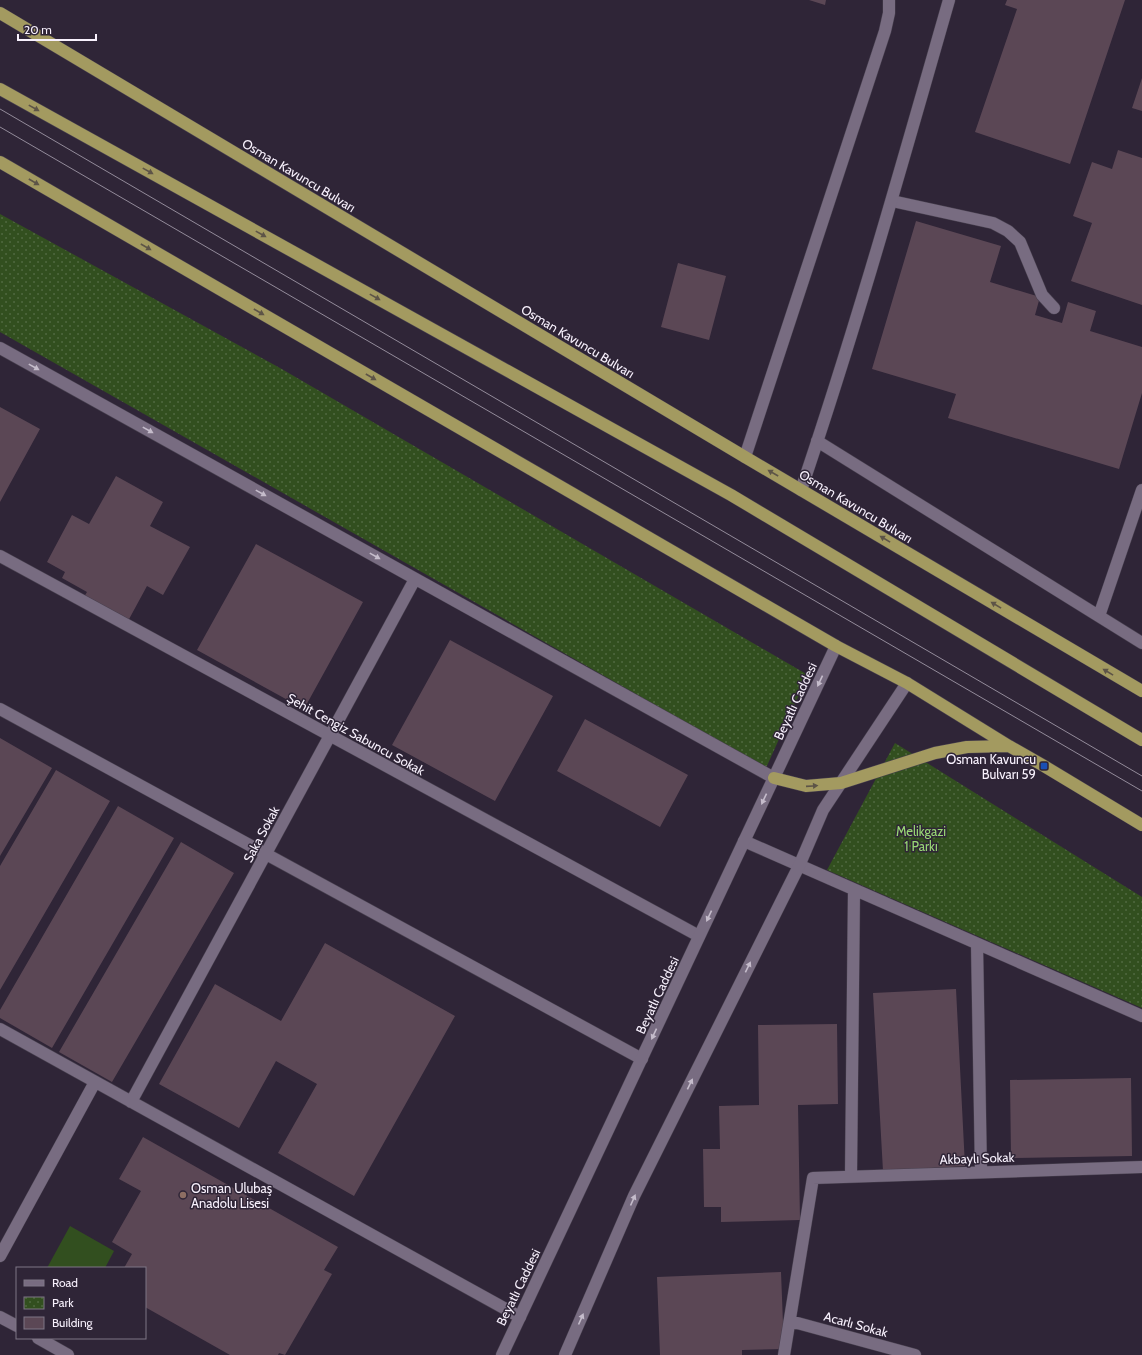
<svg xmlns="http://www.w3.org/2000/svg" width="1142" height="1355" font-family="Cabin,sans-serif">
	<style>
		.park { fill: url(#park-dots) }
		.pitch { fill: #324f1f }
		.building { fill: #5b4755 }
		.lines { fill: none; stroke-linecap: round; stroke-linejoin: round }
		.service-casing { stroke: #48404f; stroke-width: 13 }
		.minor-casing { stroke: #48404f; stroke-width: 13 }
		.tertiary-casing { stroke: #48404f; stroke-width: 13 }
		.trunk-casing { stroke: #48404f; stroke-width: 13 }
		.service { stroke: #786c81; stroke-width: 12 }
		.minor { stroke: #786c81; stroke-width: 12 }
		.tertiary { stroke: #786c81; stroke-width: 12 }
		.trunk { stroke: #a39a60; stroke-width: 12 }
		.tram { stroke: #938b9a; stroke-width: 1 }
		.oneway { fill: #5d5447 }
		.oneway2 { fill: #c5bccb }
		.transit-dot { fill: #1a4fb4; stroke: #2f2537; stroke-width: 1.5 }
		.education-dot { fill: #8d6e63; stroke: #2f2537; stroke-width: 1.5 }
		.labels { text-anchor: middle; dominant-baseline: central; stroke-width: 3; stroke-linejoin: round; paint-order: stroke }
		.street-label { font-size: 13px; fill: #f8f1fd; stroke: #2f2537 }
		.poi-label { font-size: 13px; fill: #f8f1fd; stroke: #2f2537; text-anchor: end }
		.park-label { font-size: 13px; fill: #99d875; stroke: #2f2537 }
	</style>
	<defs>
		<pattern id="park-dots" width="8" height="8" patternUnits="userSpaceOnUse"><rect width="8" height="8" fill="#324f1f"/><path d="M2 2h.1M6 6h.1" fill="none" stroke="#506940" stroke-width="1.8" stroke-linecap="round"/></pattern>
	</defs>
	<rect width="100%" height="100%" fill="#2f2537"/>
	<path class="park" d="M0 214 280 368 808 675 766 768 0 332Z
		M895 743 1142 897V1008L827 870Z"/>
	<path class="pitch" d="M70 1226 114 1251 105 1268H47Z"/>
	<path class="building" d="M809 0H826L825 5Z
		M1007 0H1125L1070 164 975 132 1017 9 1005 5Z
		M1142 78V111L1132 108Z
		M1118 150 1142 158V305L1071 281 1092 223 1073 216 1092 162 1112 169Z
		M916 221 1001 246 990 282 1040 297 1035 315 1062 323 1068 302 1096 311 1090 331 1142 347V393L1119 469 948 418 956 394 872 369Z
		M678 263 726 276 709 340 661 327Z
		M0 407 40 429 0 502Z
		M116 476 163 502 150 526 190 547 163 595 147 586 128 621 84 597 87 592 62 578 65 572 47 562 72 515 89 524Z
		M256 544 363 602 304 709 197 650Z
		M450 640 553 696 495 801 392 745Z
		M585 719 688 775 660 827 557 771Z
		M0 738 52 768 0 856Z
		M56 770 110 801 0 990V866Z
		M118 806 174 838 52 1048 0 1018V1010Z
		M181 842 234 873 112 1082 59 1052Z
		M325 943 455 1016 354 1196 278 1153 317 1084 276 1061 239 1128 159 1084 215 984 281 1021Z
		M956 989 965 1166 883 1171 873 993Z
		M837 1024 838 1104 798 1105 800 1220 721 1222V1207H704L703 1149H720L719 1106 759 1105 758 1025Z
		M1131 1078 1132 1156 1011 1158 1010 1080Z
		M143 1137 338 1247 324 1270 332 1274 285 1355 279 1353 278 1355H230L145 1307V1268H124L132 1254 112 1242 141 1191 119 1179Z
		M781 1272 784 1349 742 1350V1355H660L657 1277Z"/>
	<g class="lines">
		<defs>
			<path id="service" d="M892 201 993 223 1008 231 1020 242 1042 295 1054 308"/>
			<path id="minor" d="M0 348 774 778
				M817 441 1142 643
				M745 457 885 31 889 13V0
				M801 490C856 328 902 164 949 0
				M0 556 699 936
				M1099 616 1142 490
				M0 709 642 1059
				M744 841 1142 1016
				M977 944 981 1172
				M0 1029 520 1317
				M131 1102 415 579
				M851 1176 854 890
				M0 1256 95 1082
				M0 1317 17 1326
				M790 1321 915 1355
				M38 1338 68 1355
				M784 1355 813 1178 1142 1167"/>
			<path id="tertiary" d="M502 1355 836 646
				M565 1355 634 1196 799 866 823 810 907 683"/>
			<path id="trunk" d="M0 13 745 457 1142 691
				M0 89 731 495 1142 740
				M0 162 836 646 907 683 1009 746 1044 766 1142 825
				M774 778 806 786 841 783 935 753 967 747 1008 746"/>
		</defs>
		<use href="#service" class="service-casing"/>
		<use href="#minor" class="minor-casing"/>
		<use href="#tertiary" class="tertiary-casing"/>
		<use href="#trunk" class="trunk-casing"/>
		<use href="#service" class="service"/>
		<use href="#minor" class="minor"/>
		<use href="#tertiary" class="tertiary"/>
		<use href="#trunk" class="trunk"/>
		<path class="tram" d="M0 109 1142 776
			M0 127 1142 791"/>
	</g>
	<defs><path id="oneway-solid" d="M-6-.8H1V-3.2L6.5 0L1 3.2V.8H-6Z"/></defs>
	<g class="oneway">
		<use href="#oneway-solid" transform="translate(34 108) rotate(29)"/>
		<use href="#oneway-solid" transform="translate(148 171) rotate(29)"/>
		<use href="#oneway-solid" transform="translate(34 182) rotate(30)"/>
		<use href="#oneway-solid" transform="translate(261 234) rotate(29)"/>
		<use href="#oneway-solid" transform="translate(146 247) rotate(30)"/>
		<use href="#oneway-solid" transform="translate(375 297) rotate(29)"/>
		<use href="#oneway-solid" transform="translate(259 312) rotate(30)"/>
		<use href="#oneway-solid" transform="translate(371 377) rotate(30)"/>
		<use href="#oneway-solid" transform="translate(773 473) rotate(-150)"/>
		<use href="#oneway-solid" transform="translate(885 539) rotate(-149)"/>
		<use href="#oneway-solid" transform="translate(996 605) rotate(-149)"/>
		<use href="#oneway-solid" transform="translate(1108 672) rotate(-149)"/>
		<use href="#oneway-solid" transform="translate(812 786) rotate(-4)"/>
	</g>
	<g class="oneway2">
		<use href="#oneway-solid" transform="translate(34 367) rotate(29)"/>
		<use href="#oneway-solid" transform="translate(148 430) rotate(29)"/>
		<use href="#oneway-solid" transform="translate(261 493) rotate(29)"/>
		<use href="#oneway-solid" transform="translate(375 556) rotate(29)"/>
		<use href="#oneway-solid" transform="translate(820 681) rotate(115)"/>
		<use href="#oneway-solid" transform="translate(764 799) rotate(115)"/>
		<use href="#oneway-solid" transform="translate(709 916) rotate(115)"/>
		<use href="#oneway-solid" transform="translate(748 967) rotate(-64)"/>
		<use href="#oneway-solid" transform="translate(654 1034) rotate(115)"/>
		<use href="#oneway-solid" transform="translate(690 1084) rotate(-64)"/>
		<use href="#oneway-solid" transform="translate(633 1200) rotate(-66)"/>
		<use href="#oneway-solid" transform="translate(581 1319) rotate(-66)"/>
	</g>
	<rect class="transit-dot" x="1040" y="762" width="8" height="8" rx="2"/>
	<circle class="education-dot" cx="183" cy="1195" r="4"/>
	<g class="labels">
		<g class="street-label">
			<text transform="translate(299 175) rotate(31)">Osman Kavuncu Bulvarı</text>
			<text transform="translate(578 341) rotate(31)">Osman Kavuncu Bulvarı</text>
			<text transform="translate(856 506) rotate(31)">Osman Kavuncu Bulvarı</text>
			<text transform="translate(795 701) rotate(-65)">Beyatlı Caddesi</text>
			<text transform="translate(356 734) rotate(29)">Şehit Cengiz Sabuncu Sokak</text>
			<text transform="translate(261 834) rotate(-62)">Saka Sokak</text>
			<text transform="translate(657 995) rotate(-65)">Beyatlı Caddesi</text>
			<text transform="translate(977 1158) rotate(-2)">Akbaylı Sokak</text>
			<text transform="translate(518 1287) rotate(-64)">Beyatlı Caddesi</text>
			<text transform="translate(856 1324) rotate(15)">Acarlı Sokak</text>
		</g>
		<g class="poi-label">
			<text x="1036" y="759">Osman Kavuncu<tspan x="1036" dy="15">Bulvarı 59</tspan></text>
			<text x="191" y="1188" text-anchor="start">Osman Ulubaş<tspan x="191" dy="15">Anadolu Lisesi</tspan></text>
		</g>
		<g class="park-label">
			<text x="921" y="831">Melikgazi<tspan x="921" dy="15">1 Parkı</tspan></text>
		</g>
	</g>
	<rect x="16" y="1267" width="130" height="72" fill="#2f2537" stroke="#7f7786"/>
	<rect x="24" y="1280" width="20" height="6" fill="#786c81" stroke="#7f7786"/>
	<text x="52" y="1287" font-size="12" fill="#f8f1fd">Road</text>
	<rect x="24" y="1297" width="20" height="12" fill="url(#park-dots)" stroke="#7f7786"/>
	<text x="52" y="1307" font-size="12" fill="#f8f1fd">Park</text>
	<rect x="24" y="1317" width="20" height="12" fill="#5b4755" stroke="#7f7786"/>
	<text x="52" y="1327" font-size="12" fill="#f8f1fd">Building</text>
	<path d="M18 34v6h78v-6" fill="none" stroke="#f8f1fd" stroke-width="2"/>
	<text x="24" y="34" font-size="12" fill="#f8f1fd" stroke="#2f2537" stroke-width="3" paint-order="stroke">20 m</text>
</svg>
